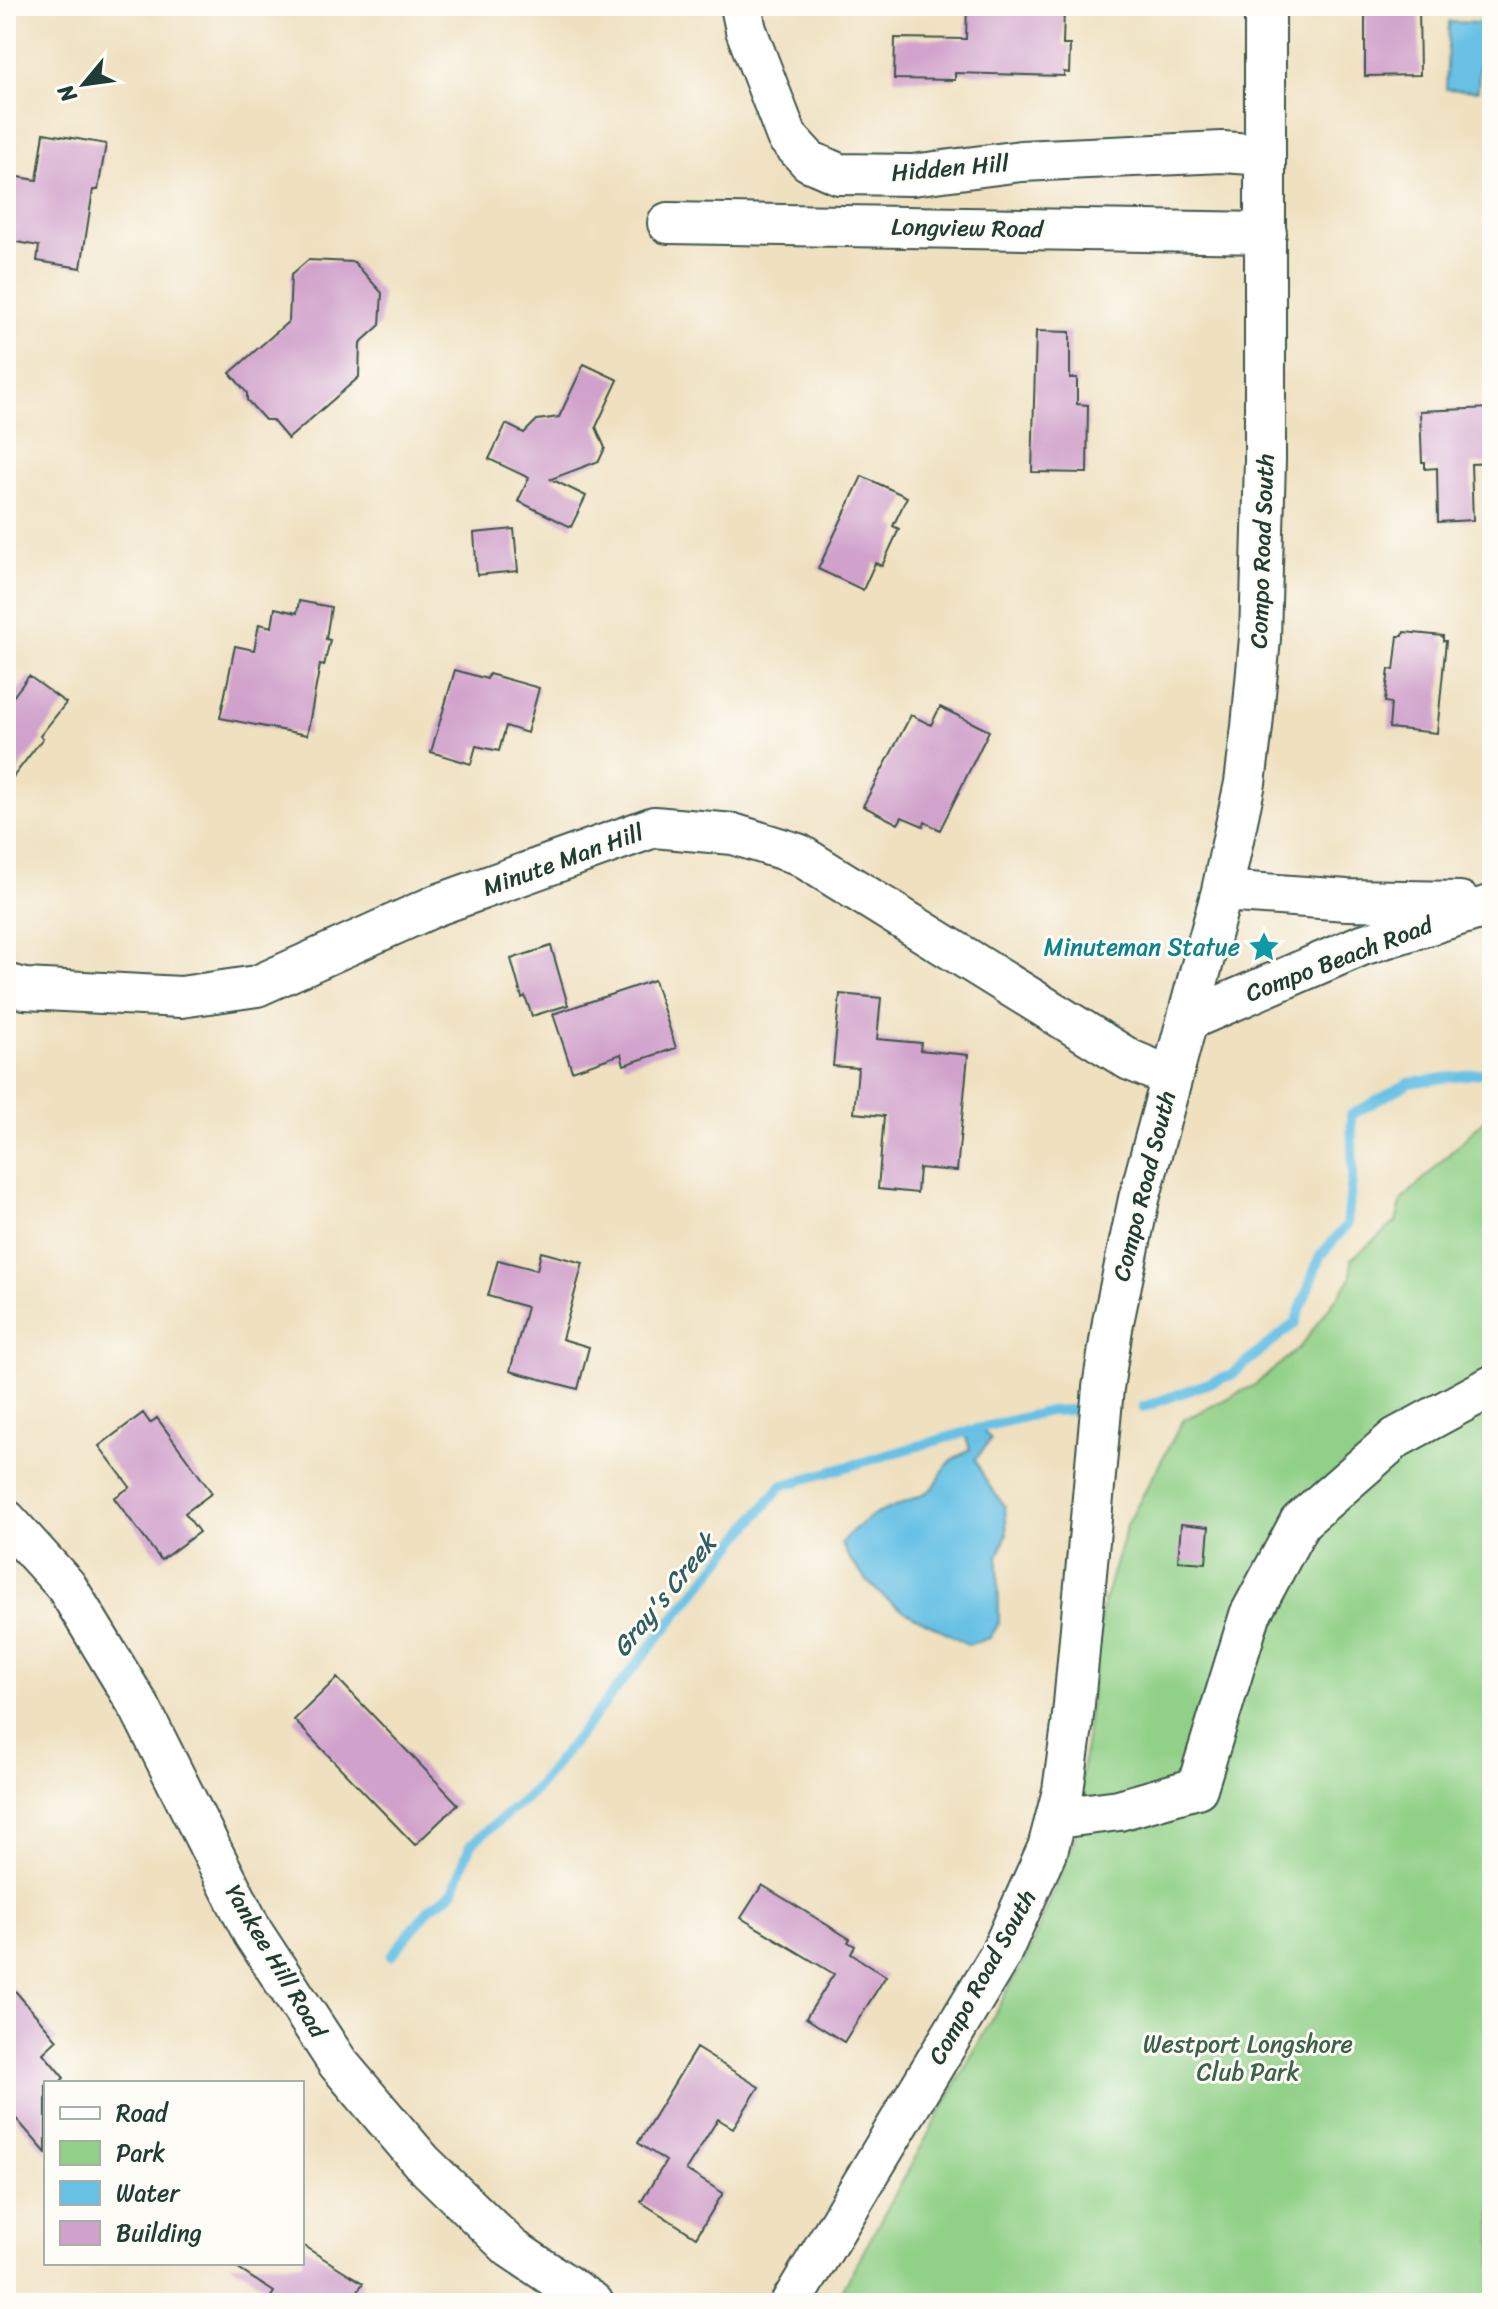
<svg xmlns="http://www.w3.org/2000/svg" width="1498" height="2309" font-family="Sriracha,sans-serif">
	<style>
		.green { fill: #91d087; stroke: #58865e; stroke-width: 2 }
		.water { fill: #67c1e5; stroke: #437f8c; stroke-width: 2 }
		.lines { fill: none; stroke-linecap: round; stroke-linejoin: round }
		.stream { stroke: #67c1e5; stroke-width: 10 }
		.building { fill: #d0a1cb }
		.minor-casing { stroke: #3e5549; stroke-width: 44 }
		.minor { stroke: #fff; stroke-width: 40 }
		.labels { text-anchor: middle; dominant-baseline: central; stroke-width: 6; stroke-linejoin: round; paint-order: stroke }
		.street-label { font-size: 24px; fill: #1f3d34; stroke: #fdfcf7 }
		.culture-label { font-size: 24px; fill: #0d838f; stroke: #fdfcf7; text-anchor: end }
		.park-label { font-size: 24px; fill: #3c6249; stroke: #fdfcf7 }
		.water-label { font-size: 26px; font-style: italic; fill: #315e60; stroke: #fdfcf7 }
	</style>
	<rect width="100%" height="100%" fill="#fdfcf7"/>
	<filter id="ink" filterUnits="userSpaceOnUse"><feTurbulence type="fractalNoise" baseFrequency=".0125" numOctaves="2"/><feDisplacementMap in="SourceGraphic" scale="16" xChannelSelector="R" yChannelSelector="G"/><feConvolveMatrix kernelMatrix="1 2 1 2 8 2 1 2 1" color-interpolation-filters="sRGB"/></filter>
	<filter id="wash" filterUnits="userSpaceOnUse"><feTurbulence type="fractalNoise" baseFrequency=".006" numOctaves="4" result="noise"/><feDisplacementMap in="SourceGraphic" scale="32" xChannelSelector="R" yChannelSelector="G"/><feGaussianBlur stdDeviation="1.8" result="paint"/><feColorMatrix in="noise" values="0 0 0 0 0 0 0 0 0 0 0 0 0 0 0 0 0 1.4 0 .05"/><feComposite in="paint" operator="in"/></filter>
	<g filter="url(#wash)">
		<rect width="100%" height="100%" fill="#efe0bf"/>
		<path class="green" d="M1489 1115H1492V2303H835L1031 1948 1074 1840 1101 1612 1127 1525 1183 1420 1255 1385 1300 1347 1351 1278V1259L1396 1222 1402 1200Z"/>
		<path class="water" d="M1449 22 1481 23 1478 91 1446 89Z
			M980 1428 991 1439 975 1460 988 1484 1005 1507 1007 1534 998 1556 999 1623 990 1638 968 1645C948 1631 926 1624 906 1612 879 1597 854 1570 841 1543 872 1507 890 1512 927 1492 938 1486 938 1477 945 1468 951 1459 962 1455 970 1449L964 1432Z"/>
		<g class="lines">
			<path class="stream" d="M1143 1407 1231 1375 1295 1323 1320 1256 1347 1225 1353 1172 1351 1115 1409 1083 1487 1072 1492 1068
				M391 1956 430 1908 453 1892 470 1845 532 1793 781 1486 980 1428 1049 1411 1071 1410"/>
		</g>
		<g id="blocks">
			<path class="building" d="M967 6 1064 7 1063 45H1070L1069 73 1064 72V76L955 73V80L894 79 895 38 966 39Z
				M1365 6H1419L1420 75 1365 76Z
				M44 133 106 144 98 190H93L81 268 37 261 39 246 6 240V175L37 180Z
				M308 260 354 262 382 293 380 325 360 343 359 377 288 439 272 420H265L247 400V393L230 373 289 321 291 275Z
				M1036 331 1070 332V378H1077V404L1088 405 1087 473 1032 472Z
				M584 364 618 380 596 427 605 448 599 461 551 479 586 496 571 527 518 501 529 478 489 459 506 424 524 433 537 420 559 417Z
				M1492 408V463L1471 464 1473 520 1438 522 1437 468 1425 469V462H1422L1420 411Z
				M862 476 907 497 893 526 899 529 882 566 875 563 863 590 818 569Z
				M514 529 518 571 477 575 474 533Z
				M299 601 331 607 326 639 330 640 324 666 320 665 307 735 220 718 235 646 254 650 259 624 272 627 275 608 297 613Z
				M1404 632 1443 636V641H1446L1437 733 1389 728 1391 703 1385 702 1389 669 1394 670 1398 636H1403Z
				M455 670 487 679 489 674 539 688 527 733 506 726 499 751 476 746 471 764 431 752Z
				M29 676 66 703 40 736 43 738 6 786V706Z
				M940 707 989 731 940 830 925 822 923 826 902 817 898 824 863 806 911 715 931 725Z
				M551 946 568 1005 532 1016 525 996 522 998 511 959Z
				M654 980 676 1048 624 1065 621 1054 572 1071 553 1014Z
				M840 994 881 998 877 1039 921 1043 920 1050 968 1055 957 1171 919 1168 917 1193 878 1189 884 1116 854 1113 858 1068 833 1066Z
				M541 1252 583 1263 562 1339 589 1347 578 1389 510 1371 527 1307 488 1296 498 1260 537 1270Z
				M143 1413 150 1423 157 1418 212 1493 185 1513 199 1532 161 1560 114 1498 130 1487 99 1446Z
				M1181 1524 1209 1527 1206 1563 1178 1561Z
				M337 1678 458 1804 415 1845 294 1720Z
				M762 1885 850 1939 848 1942 855 1946 851 1954 886 1976 844 2042 806 2018 834 1974 741 1918Z
				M6 1980 57 2040 43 2053 64 2078 59 2083H46V2153L6 2107Z
				M696 2048 759 2087 733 2128 718 2119 686 2170 723 2193 696 2237 641 2202 666 2161 638 2143Z
				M302 2245 363 2283 350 2303H267L274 2292 229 2263H302Z"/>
		</g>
	</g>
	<g filter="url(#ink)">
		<use href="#blocks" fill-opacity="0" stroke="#3e5549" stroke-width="2"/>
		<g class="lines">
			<defs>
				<path id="minor" d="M741 6 746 30 787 137 809 161 839 174 912 175 1021 161 1223 152 1265 155
					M668 223 1266 233
					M1222 891 1347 900 1460 902
					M6 984 25 989 181 997 257 986 437 905 654 827 733 834 798 854 1130 1060 1171 1077
					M1188 1020 1362 945 1492 905
					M6 1520 66 1586 140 1708 253 1933 338 2063 422 2162 511 2248 593 2303
					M1057 1818 1119 1810 1197 1788 1250 1615 1300 1522 1396 1438 1492 1386
					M791 2303 1000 1955 1048 1848 1063 1791 1072 1726 1103 1388 1113 1322 1139 1199 1222 891 1245 783 1252 727 1260 638 1265 460V6"/>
			</defs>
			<use href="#minor" class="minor-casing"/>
			<use href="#minor" class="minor"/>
		</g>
	</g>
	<defs>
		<symbol id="sight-bare" viewBox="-9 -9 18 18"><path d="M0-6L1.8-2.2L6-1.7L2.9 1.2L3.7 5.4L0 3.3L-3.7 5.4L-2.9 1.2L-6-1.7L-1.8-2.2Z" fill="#0f9aa8" stroke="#fdfcf7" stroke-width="2.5" paint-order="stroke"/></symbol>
	</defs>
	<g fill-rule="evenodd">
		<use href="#sight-bare" x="1242" y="925" width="44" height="44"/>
	</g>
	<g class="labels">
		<g class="street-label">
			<text transform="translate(950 168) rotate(-5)">Hidden Hill</text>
			<text transform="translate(967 228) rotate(1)">Longview Road</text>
			<text transform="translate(1262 551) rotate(-88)">Compo Road South</text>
			<text transform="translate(563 860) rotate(-20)">Minute Man Hill</text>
			<text transform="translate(1339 959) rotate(-21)">Compo Beach Road</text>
			<text transform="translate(1144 1186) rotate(-76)">Compo Road South</text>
			<text transform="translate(276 1961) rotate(59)">Yankee Hill Road</text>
			<text transform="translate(982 1977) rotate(-61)">Compo Road South</text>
		</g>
		<g class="culture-label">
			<text x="1240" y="947">Minuteman Statue</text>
		</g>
		<g class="park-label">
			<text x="1248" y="2044">Westport Longshore<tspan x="1248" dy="28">Club Park</tspan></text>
		</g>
		<g class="water-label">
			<text transform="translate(664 1595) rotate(-51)">Gray's Creek</text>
		</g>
	</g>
	<rect width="1498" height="2309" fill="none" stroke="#fdfcf7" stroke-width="32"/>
	<rect x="44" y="2081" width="260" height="184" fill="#fdfcf7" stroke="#a4b0a9" stroke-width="2"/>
	<rect x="60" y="2107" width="40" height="12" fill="#ffffff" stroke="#a4b0a9" stroke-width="2"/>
	<text x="116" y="2121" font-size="24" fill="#1f3d34">Road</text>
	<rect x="60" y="2141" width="40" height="24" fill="#91d087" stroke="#a4b0a9" stroke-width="2"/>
	<text x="116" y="2161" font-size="24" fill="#1f3d34">Park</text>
	<rect x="60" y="2181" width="40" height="24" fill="#67c1e5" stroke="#a4b0a9" stroke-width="2"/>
	<text x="116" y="2201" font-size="24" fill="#1f3d34">Water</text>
	<rect x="60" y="2221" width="40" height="24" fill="#d0a1cb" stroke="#a4b0a9" stroke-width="2"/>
	<text x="116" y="2241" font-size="24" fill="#1f3d34">Building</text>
	<g transform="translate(84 84) rotate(241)" stroke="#fdfcf7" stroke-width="6" paint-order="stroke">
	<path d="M0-6L14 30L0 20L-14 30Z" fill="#1f3d34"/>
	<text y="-12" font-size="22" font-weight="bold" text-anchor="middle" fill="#1f3d34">N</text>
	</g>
</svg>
